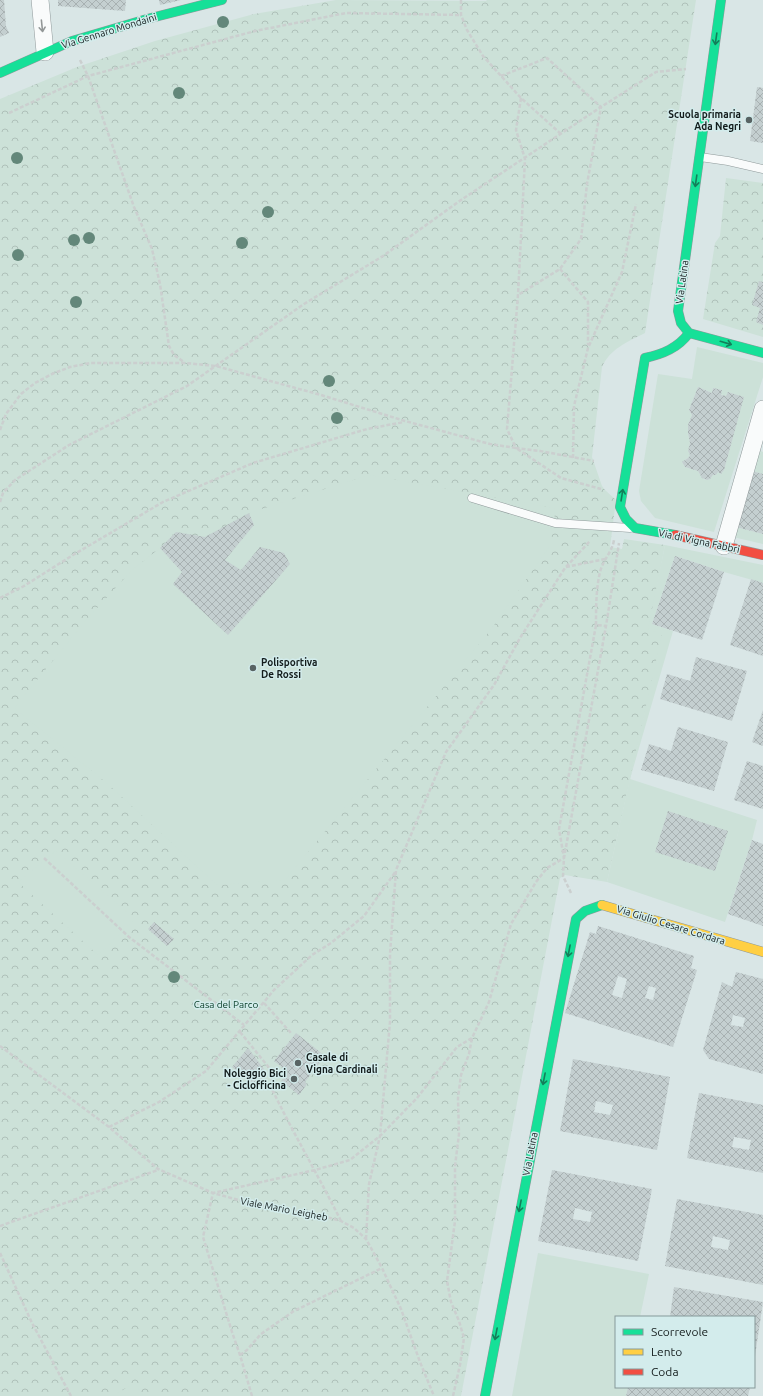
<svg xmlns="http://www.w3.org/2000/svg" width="763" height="1396" font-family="Ubuntu,sans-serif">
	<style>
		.park { fill: url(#park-crowns) }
		.garden { fill: #cce1d8; fill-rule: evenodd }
		.building { fill: url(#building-cross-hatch); fill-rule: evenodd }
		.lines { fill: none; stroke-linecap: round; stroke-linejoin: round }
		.lane-casing { stroke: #8f999a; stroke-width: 9 }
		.street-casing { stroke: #8f999a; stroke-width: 18 }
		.fast-casing { stroke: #8f999a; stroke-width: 10 }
		.slow-casing { stroke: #8f999a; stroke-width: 10 }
		.jam-casing { stroke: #8f999a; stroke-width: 10 }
		.path { stroke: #cbcfcf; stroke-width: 2.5; stroke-dasharray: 4 2; stroke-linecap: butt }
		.lane { stroke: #f9fbfb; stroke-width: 8 }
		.street { stroke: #f9fbfb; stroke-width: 17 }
		.fast { stroke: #16e098; stroke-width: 9 }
		.slow { stroke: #ffcf43; stroke-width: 9 }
		.jam { stroke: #f24e42; stroke-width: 9 }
		.tree { fill: #63877a }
		.oneway { stroke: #929797 }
		.oneway2 { stroke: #147e5a }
		.poi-dot { fill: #586363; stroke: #d3ecec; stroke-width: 1.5 }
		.labels { text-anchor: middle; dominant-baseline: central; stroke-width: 3; stroke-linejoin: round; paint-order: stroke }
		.street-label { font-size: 10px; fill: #131c1c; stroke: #d3ecec }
		.poi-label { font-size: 10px; font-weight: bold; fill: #131c1c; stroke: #d3ecec; text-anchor: end }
		.park-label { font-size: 10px; fill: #033922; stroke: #d3ecec }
	</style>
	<defs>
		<pattern id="park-crowns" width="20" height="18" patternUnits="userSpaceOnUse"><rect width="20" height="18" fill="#cce1d8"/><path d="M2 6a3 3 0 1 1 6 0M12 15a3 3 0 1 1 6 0" fill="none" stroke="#aec0b9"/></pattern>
		<pattern id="building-cross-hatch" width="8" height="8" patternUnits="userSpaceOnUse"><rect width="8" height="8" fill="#c4cfd0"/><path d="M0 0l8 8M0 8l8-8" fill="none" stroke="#a8b1b2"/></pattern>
	</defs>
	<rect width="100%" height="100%" fill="#d9e6e6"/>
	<path class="park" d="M336 0 486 1 487 0H696L645 333C627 342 610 349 602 367L592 457 602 486 605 490 616 500 610 547 622 549 624 539 665 545 649 629 663 633 607 882 565 875 560 878 461 1396H0V99L77 67 155 41 254 14Z
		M726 178 763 183V337L703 319 715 243 720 236Z"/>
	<path class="garden" d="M697 347 763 363V377L714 532 655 518 641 501 639 491 658 374 692 379ZM698 387 712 393 713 388 722 390 721 395 726 396 728 392 743 397 724 470 721 474 718 472 716 475H713L710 479 706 480 702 478 698 471 685 467 682 462 688 458 690 455 688 451 690 443 688 433V425L692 415 689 410Z
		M758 450 763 452V474L752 471Z
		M369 475 554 508 555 523 549 547 492 628 285 880 217 885 108 784 14 708 88 618 132 570 160 548 176 532 205 537 249 513Z
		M736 527 763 534V544L733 537Z
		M665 545 763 565V583L724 572 675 556 652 624 673 631 630 779 757 820 752 840 725 922 607 882 662 634 648 629Z
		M56 851 135 919 98 955 18 882Z
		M538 1253 649 1274 640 1317H616V1387H628L626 1396H512Z
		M135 1383 143 1396H112Z"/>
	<path class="building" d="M0 0H4L6 26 9 33 0 37Z
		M58 0H126L125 11 58 6Z
		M159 0H181L160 5Z
		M757 87 763 88V143L750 141Z
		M759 281 763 282V325L756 322 760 308 752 305Z
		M698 387 712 393 713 388 722 390 721 395 726 396 728 392 744 397 724 470 721 474 718 472 716 475H713L710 479 707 480 702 478 698 471 685 467 682 462 688 458 690 455 688 451 690 443 688 433V425L692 415 689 410Z
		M752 471 763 474V534L736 527Z
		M249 513 254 525 225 560 241 570 260 547 284 553 290 564 228 635 173 584 182 572 160 548 176 532 205 537Z
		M675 556 724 572 702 640 652 624Z
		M751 579 763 583V656L730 645Z
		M696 657 747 671 732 721 660 699 667 674 690 681Z
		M763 710V746L752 742Z
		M678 727 728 742 714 791 641 770 649 744 671 751Z
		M747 761 763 766V809L734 800Z
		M668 811 728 831 715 871 655 852Z
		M752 840 763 844V926L728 914Z
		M154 922 174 939 167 946 148 929Z
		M598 926 694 956 691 968 697 970 673 1047 565 1013 590 932 596 934ZM618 976 627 979 622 998 612 995ZM649 986 656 988 653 1000 645 998Z
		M736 972 763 979V1074L709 1059 703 1050 722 982 732 987ZM733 1015 745 1018 743 1027 731 1025Z
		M296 1033 325 1056 305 1082 307 1084 299 1095 281 1081 288 1072 274 1061Z
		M248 1048 267 1073 255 1086 232 1067Z
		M573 1059 670 1077 657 1150 560 1131ZM596 1101 613 1105 610 1115 594 1112Z
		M699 1093 763 1105V1173L687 1158ZM734 1137 751 1140 749 1150 732 1147Z
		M552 1170 652 1189 638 1261 538 1241ZM575 1208 592 1212 590 1222 573 1219Z
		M677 1199 763 1215V1285L665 1266ZM713 1236 730 1240 728 1250 711 1247Z
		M674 1287 763 1302 755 1356 754 1317H670Z
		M628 1387H750L748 1396H626Z"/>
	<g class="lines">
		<defs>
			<path id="lane" d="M700 157 728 161 763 169
				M472 498 555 523 630 528"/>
			<path id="street" d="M40 0 45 52
				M724 546 763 409"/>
			<path id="fast" d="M721 0 678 311 681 323 689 333 763 353
				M0 73 72 41 147 19 222 0
				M675 535 635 528 626 519 620 507 645 358C663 354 678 348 689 333
				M485 1396 576 919 585 911 602 905"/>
			<path id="slow" d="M602 905 763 952"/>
			<path id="jam" d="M675 535 763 555"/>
		</defs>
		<use href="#lane" class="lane-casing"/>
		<use href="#street" class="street-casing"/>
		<use href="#fast" class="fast-casing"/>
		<use href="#slow" class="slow-casing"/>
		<use href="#jam" class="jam-casing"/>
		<path class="path" d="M461 0V15L467 30 483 56 521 98 561 134
			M80 60 88 76 134 207 152 249 160 284 169 346 174 355 184 362
			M501 76 547 58 601 107 587 184 581 239 560 269 518 295
			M521 98 516 130 525 159 518 295 507 429 516 448 540 451 594 461
			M9 113 88 76 255 31 346 13 461 15
			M560 269 588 302V345
			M0 430 6 414 21 394 35 383 52 374 70 367 91 363H185L216 366 321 395 405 421 490 444 516 448 561 478 601 489
			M573 458 574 406 588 348 622 272 636 204
			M0 502 3 493 15 480 69 445 187 386 304 304 383 256 461 200 601 107 656 72 686 69
			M566 567 605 559
			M0 598 24 586 73 555 163 502 253 463 367 429 404 422
			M596 625C596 608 596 589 600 572 603 560 612 552 614 540
			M44 858 129 937 244 1025
			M571 893 563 876 564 858 606 626 619 543
			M264 1003 291 1033
			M240 1032 275 1075 270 1085C292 1131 318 1175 341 1221
			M0 1046 109 1127 158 1169 213 1193 257 1205 316 1214 341 1221 354 1228 366 1239 382 1268 401 1309 420 1362 434 1396
			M109 1127 159 1102 206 1071 274 990 312 955 331 943 364 916 396 871
			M0 1226 158 1170
			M366 1239 369 1184 380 1136 390 1022V954L396 870 446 752 494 685 520 638 565 568 590 541
			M0 1253 32 1323 71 1396
			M240 1355 247 1350 261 1334 294 1311 382 1268
			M252 1396 240 1355 232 1332 203 1237 213 1193 315 1170 350 1160 380 1136 417 1098 457 1047 472 1038 489 1002 511 924 536 882 547 868 564 858 559 829 596 625 606 626
			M453 1396 460 1365 464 1338 459 1321 451 1302 447 1281 455 1221V1166L459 1134 458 1098 461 1075 469 1054 472 1038"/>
		<use href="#lane" class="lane"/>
		<use href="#street" class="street"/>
		<use href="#fast" class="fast"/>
		<use href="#slow" class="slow"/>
		<use href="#jam" class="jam"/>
	</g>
	<g class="tree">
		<circle cx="223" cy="22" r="6"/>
		<circle cx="179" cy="93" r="6"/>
		<circle cx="17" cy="158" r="6"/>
		<circle cx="268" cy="212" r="6"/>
		<circle cx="89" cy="238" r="6"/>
		<circle cx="74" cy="240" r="6"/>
		<circle cx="242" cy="243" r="6"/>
		<circle cx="18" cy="255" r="6"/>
		<circle cx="76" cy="302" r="6"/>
		<circle cx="329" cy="381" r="6"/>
		<circle cx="337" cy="418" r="6"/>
		<circle cx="174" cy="977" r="6"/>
	</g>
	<defs><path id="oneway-shaft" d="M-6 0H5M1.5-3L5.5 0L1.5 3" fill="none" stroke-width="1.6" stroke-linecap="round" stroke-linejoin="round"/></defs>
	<use class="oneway" href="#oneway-shaft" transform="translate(42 26) rotate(84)"/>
	<g class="oneway2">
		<use href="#oneway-shaft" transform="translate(716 39) rotate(98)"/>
		<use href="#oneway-shaft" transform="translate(696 181) rotate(98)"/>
		<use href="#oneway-shaft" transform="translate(726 343) rotate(16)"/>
		<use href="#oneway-shaft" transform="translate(622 495) rotate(-81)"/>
		<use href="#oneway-shaft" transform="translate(569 951) rotate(101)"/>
		<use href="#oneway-shaft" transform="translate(544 1079) rotate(101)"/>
		<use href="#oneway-shaft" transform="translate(520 1206) rotate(101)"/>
		<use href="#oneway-shaft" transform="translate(496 1334) rotate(101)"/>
	</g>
	<g class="poi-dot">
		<circle cx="749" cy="120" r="4"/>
		<circle cx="253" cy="668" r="4"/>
		<circle cx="298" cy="1063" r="4"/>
		<circle cx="294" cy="1079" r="4"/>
	</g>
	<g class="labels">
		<g class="street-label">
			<text transform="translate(109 31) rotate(-17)">Via Gennaro Mondaini</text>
			<text transform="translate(682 282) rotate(-82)">Via Latina</text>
			<text transform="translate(699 541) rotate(12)">Via di Vigna Fabbri</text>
			<text transform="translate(671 925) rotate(17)">Via Giulio Cesare Cordara</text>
			<text transform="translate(530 1154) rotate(-79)">Via Latina</text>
			<text transform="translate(284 1209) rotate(11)">Viale Mario Leigheb</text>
		</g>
		<g class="poi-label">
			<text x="741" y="114">Scuola primaria<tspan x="741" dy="12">Ada Negri</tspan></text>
			<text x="261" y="662" text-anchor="start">Polisportiva<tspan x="261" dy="12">De Rossi</tspan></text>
			<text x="306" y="1057" text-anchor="start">Casale di<tspan x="306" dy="12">Vigna Cardinali</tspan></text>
			<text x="286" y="1073">Noleggio Bici<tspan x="286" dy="12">- Ciclofficina</tspan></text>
		</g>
		<g class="park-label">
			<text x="226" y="1004">Casa del Parco</text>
		</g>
	</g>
	<rect x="615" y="1316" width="140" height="72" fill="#d3ecec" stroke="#869999"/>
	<rect x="623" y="1329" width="20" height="6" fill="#16e098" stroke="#869999"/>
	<text x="651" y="1336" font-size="12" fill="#131c1c">Scorrevole</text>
	<rect x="623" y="1349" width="20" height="6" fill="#ffcf43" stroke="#869999"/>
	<text x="651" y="1356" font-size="12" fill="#131c1c">Lento</text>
	<rect x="623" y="1369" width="20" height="6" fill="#f24e42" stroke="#869999"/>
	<text x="651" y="1376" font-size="12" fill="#131c1c">Coda</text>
</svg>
